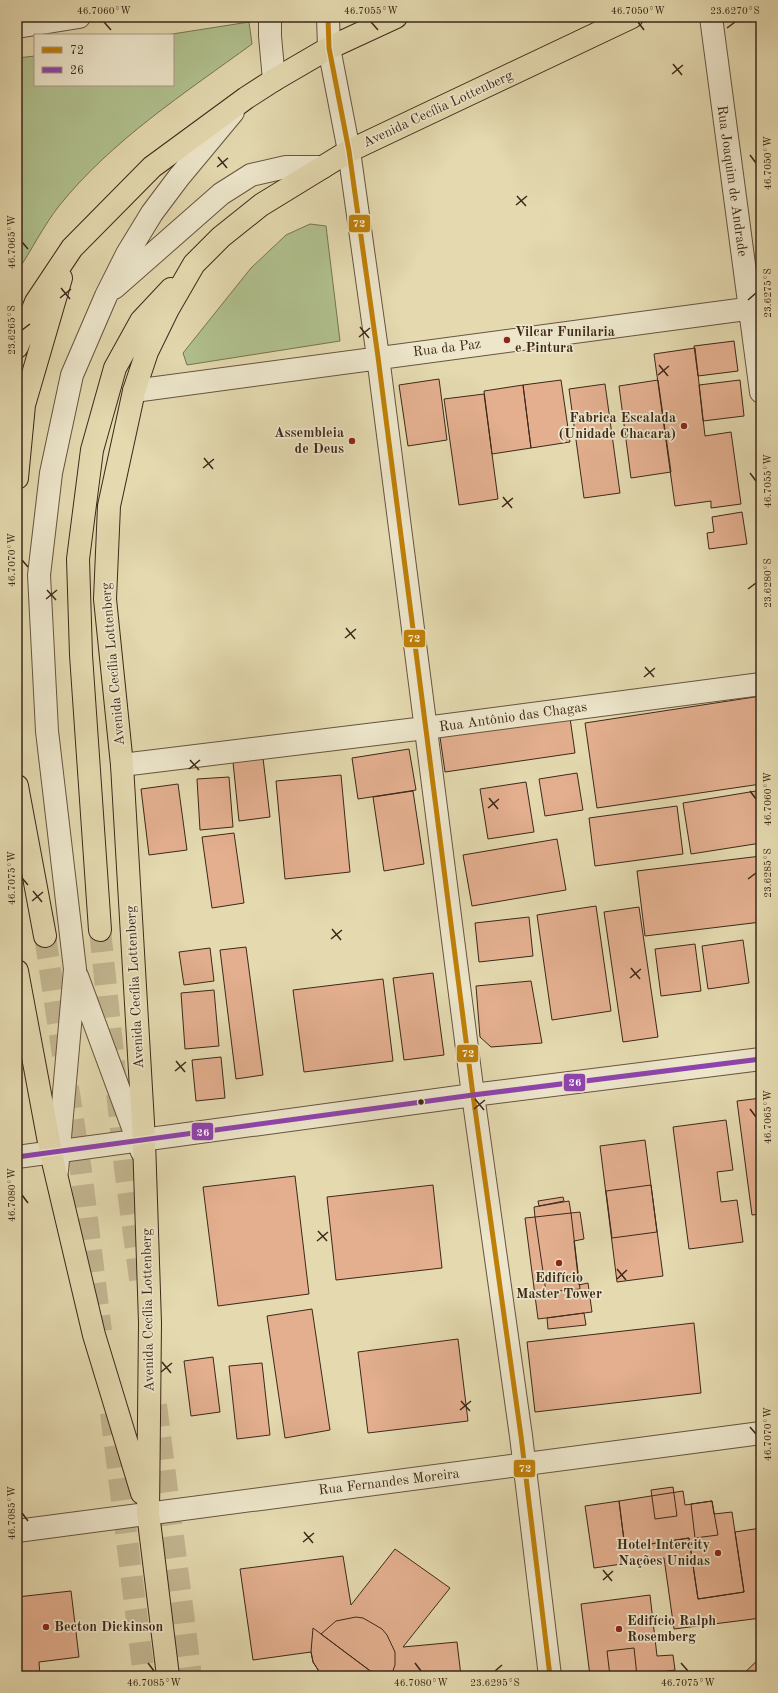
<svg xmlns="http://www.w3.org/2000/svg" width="778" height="1693" font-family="'Old Standard TT',serif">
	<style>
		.green { fill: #b0c08e; stroke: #767454 }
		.building { fill: #e3af8f; stroke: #3d2819 }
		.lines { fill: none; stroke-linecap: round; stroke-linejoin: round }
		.major-tunnel { stroke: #c3b691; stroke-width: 22; stroke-dasharray: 22 11; stroke-linecap: butt }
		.minor-casing { stroke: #67543e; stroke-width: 24 }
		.major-casing { stroke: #3d2819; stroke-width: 24 }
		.minor { stroke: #ede6cb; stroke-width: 22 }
		.major { stroke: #e4d9af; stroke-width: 22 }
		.bus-1-casing { stroke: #ede6cb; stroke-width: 8 }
		.bus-2-casing { stroke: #ede6cb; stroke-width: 8 }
		.bus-1 { stroke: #bf8008; stroke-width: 5 }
		.bus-2 { stroke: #8e44ad; stroke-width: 5 }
		.ticks { fill: none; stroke: #3d2819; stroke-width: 1.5 }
		.poi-dot { fill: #8f2418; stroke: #ede6cb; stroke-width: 1.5 }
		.bus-dot { fill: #3d2819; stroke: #ede6cb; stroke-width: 1.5 }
		.labels { text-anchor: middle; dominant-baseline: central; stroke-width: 3.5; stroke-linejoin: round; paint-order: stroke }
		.street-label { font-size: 14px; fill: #3d2819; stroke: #ede6cb }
		.poi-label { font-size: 14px; font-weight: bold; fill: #3d2819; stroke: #ede6cb; text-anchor: start }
		.line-badge { stroke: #ede6cb; stroke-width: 1.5 }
		.badge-label { font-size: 11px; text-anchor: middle; font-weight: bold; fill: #fff }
		.neatline { fill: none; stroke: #3d2819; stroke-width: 1.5 }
		.ticks-label { font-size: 10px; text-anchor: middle; fill: #3d2819 }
	</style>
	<rect width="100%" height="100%" fill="#e4d9af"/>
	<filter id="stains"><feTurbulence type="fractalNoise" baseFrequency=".005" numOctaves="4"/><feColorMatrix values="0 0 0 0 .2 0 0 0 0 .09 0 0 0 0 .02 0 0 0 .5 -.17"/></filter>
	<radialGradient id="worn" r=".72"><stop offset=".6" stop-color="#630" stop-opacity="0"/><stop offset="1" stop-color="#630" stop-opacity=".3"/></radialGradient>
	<path class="green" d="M249 22 252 44C185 93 112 140 59 206 44 225 31 251 17 272V58L35 56V85H173V35H166Z
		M310 224 326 226 340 341 187 365 183 353 251 268 286 235Z"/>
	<path class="building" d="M734 341 738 371 698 376 694 346Z
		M695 348 705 436 731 432 741 504 711 508V501L675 506 654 354Z
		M439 379 447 440 408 446 399 385Z
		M561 380 570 442 531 448 523 385Z
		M658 380 671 472 631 478 619 386Z
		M740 380 744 416 703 421 699 385Z
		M605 384 620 493 584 498 569 389Z
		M523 385 531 448 492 454 484 391Z
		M484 394 498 499 459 505 444 399Z
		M742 512 747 544 709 549 707 533 714 532 712 517Z
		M761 696V784L597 808 585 723Z
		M570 718 575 753 445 772 440 737Z
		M409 749 416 790 358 799 352 758Z
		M263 758 270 817 239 821 233 762Z
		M577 773 583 810 545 816 539 779Z
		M341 775 350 872 285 879 276 781Z
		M229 777 233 827 200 830 197 779Z
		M526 782 534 832 488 839 480 789Z
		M178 784 187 850 149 855 141 789Z
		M413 791 424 864 384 871 373 797Z
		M756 791 761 826V843L691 854 683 803Z
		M677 806 683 854 595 866 589 818Z
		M234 833 244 903 212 908 202 837Z
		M557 839 566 890 472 906 463 855Z
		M761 856V922L645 936 637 871Z
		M596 906 611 1011 552 1020 537 915Z
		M639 907 658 1037 623 1042 604 912Z
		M529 917 533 956 479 962 475 923Z
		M758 931H761V953Z
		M743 940 749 983 708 989 702 946Z
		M695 944 701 991 661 996 655 949Z
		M246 947 263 1075 236 1079 220 950Z
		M210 948 214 981 184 985 179 952Z
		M433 973 444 1055 404 1060 393 978Z
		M383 979 393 1061 304 1072 293 990Z
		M531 981 542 1043 491 1047 480 1037 476 986Z
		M214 990 219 1046 185 1049 181 993Z
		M221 1057 225 1098 196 1101 192 1060Z
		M761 1098V1214L752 1215 737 1101Z
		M726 1120 733 1170 717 1172 721 1202 737 1200 743 1242 689 1249 673 1127Z
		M645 1140 663 1276 617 1282 600 1146Z
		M295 1176 309 1294 218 1306 203 1187Z
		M433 1185 442 1268 336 1280 327 1197Z
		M651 1185 657 1232 612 1238 606 1191Z
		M563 1197 564 1201 539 1206 538 1201Z
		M569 1201 571 1213 580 1212 584 1239 574 1241 579 1285 588 1283 592 1312 538 1319 525 1218 535 1217 534 1207Z
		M571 1213 580 1289 546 1292 535 1217Z
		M312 1309 330 1430 285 1438 267 1316Z
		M584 1313 586 1325 548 1329 547 1318Z
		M694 1323 701 1393 535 1412 527 1342Z
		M458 1339 468 1421 368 1433 358 1352Z
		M213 1357 220 1412 191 1416 184 1361Z
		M262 1363 270 1435 237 1439 229 1366Z
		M673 1487 677 1516 655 1519 651 1490Z
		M683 1491 685 1505 712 1501 714 1514 732 1512 744 1592 698 1599 689 1538 625 1548 619 1501Z
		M619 1501 625 1548 689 1538 698 1599 744 1592 735 1532 761 1528V1618L674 1629 664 1558 594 1568 585 1506Z
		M712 1501 718 1535 695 1538 691 1504Z
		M395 1549 450 1588 403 1647 457 1642 461 1676H322L313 1662 311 1652 253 1660 240 1569 343 1556 351 1605Z
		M71 1591 79 1657 39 1662 40 1676H17V1597Z
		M650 1595 657 1656 673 1655 675 1670 661 1672V1676H590L581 1604Z
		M356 1617 363 1618 370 1622 382 1629 387 1635 395 1652V1665L391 1676H377L321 1634 336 1621Z
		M313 1628 377 1676H322L313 1662 311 1652Z
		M634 1648 637 1676H610L607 1651Z
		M761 1657V1676H741Z"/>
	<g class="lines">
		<path class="major-tunnel" d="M100 930 125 1168 141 1286
			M45 936 63 1055
			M68 1087 81 1171 101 1331
			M156 1405 191 1676
			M111 1413 144 1676"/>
		<defs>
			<path id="minor" d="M270 17V36L274 80
				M328 17 329 48 349 151 378 357 473 1095 521 1436 550 1676
				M711 17 761 392
				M17 27 79 17
				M114 288 221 194 251 175 286 167H323
				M134 391 761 307
				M122 765 425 728 761 684
				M77 976 142 1152
				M17 1157 473 1095 761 1059
				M57 1171 75 969 47 731 39 575 51 473 72 375 106 296 127 254 152 213 179 177 233 112
				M17 1531 761 1433"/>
			<path id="major" d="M17 347 36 302 72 248 152 167 246 98 274 80 329 48 396 17
				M17 478 24 405 61 278
				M17 786 45 936
				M100 930 81 655 78 559 92 450 115 368 141 321 171 289
				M17 971 51 1153 94 1335 142 1493
				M168 1676 148 1513 150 1323 144 1140 122 765 105 599 109 506 134 391 147 352 168 309 194 264 221 237 261 205 349 151 632 17"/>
		</defs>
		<use href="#minor" class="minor-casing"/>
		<use href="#major" class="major-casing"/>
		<use href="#minor" class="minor"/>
		<use href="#major" class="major"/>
		<defs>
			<path id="bus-1" d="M328 17 329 48 349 151 378 357 473 1095 521 1436 550 1676"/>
			<path id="bus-2" d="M17 1157 473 1095 761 1059"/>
		</defs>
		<use href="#bus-1" class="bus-1-casing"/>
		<use href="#bus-2" class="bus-2-casing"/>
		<use href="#bus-1" class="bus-1"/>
		<use href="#bus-2" class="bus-2"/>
	</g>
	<path class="ticks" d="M104 22 111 30M371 22 378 30M638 22 644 30M727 28 735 22M673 64 682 75M672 74 683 65M750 155 756 163M218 157 227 168M217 167 228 158M517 196 526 206M516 205 527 196M22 242 28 249M61 288 70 299M60 298 71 289M748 300 756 293M360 327 369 338M22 330 30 324M359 337 370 328M659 365 668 376M658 375 669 366M204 458 213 469M203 468 214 459M750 473 756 481M503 497 512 508M502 507 513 498M22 560 28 567M748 589 756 583M47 590 56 600M46 599 57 590M346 628 355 639M345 638 356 629M645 667 654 677M644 677 655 668M190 760 199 770M189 769 200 760M750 791 756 799M489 798 498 809M488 808 499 799M22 878 28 885M748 879 756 873M33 891 42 902M32 901 43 892M332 929 341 940M331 939 342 930M631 968 640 979M630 978 641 969M176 1061 185 1072M175 1071 186 1062M475 1099 484 1110M474 1109 485 1100M750 1109 756 1117M22 1195 28 1203M318 1231 327 1241M317 1241 328 1232M617 1269 626 1280M617 1279 627 1270M162 1362 171 1373M161 1372 172 1363M461 1401 470 1411M460 1410 471 1401M750 1427 756 1434M22 1513 28 1521M304 1532 313 1543M303 1542 314 1533M603 1570 612 1581M603 1580 613 1571M148 1663 154 1671M415 1663 421 1671M681 1663 688 1671M495 1671 502 1665"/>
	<g class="poi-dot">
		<circle cx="507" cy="340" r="4"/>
		<circle cx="684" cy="426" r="4"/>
		<circle cx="352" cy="441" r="4"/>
		<circle cx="559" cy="1263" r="4"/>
		<circle cx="718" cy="1553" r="4"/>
		<circle cx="46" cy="1627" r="4"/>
		<circle cx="619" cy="1629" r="4"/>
	</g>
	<circle class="bus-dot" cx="421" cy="1102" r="3.5"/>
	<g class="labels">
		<g class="street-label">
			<text transform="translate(438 109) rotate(-25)">Avenida Cecília Lottenberg</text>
			<text transform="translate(732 181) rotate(82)">Rua Joaquim de Andrade</text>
			<text transform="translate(447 348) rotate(-7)">Rua da Paz</text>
			<text transform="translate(113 664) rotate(-95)">Avenida Cecília Lottenberg</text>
			<text transform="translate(513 717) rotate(-8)">Rua Antônio das Chagas</text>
			<text transform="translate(135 987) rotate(-93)">Avenida Cecília Lottenberg</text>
			<text transform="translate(148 1310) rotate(-91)">Avenida Cecília Lottenberg</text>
			<text transform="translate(389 1482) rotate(-7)">Rua Fernandes Moreira</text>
		</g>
		<g class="poi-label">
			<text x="515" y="332">Vilcar Funilaria<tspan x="515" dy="16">e Pintura</tspan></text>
			<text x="676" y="418" text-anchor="end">Fabrica Escalada<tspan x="676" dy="16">(Unidade Chacara)</tspan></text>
			<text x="344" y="433" text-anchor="end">Assembleia<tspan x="344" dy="16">de Deus</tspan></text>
			<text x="559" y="1278" text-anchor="middle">Edifício<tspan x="559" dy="16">Master Tower</tspan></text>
			<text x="710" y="1545" text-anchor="end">Hotel Intercity<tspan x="710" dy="16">Nações Unidas</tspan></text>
			<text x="627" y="1621">Edifício Ralph<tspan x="627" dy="16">Rosemberg</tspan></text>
			<text x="54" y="1627">Becton Dickinson</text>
		</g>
	</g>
	<g class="line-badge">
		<rect x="348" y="214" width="23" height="19" rx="4" fill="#bf8008"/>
		<rect x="403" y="629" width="23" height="19" rx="4" fill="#bf8008"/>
		<rect x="456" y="1044" width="23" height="19" rx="4" fill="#bf8008"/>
		<rect x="563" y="1073" width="23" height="19" rx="4" fill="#8e44ad"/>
		<rect x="191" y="1122" width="23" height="19" rx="4" fill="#8e44ad"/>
		<rect x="513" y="1459" width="23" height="19" rx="4" fill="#bf8008"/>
	</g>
	<g class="badge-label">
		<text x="359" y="227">72</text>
		<text x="414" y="642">72</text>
		<text x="468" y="1057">72</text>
		<text x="575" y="1086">26</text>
		<text x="203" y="1136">26</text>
		<text x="525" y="1472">72</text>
	</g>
	<rect width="778" height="1693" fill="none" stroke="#e4d9af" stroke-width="44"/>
	<rect x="34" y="34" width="140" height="52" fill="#ede6cb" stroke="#a79a84"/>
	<rect x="42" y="47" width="20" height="6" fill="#bf8008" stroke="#a79a84"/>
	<text x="70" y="54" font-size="12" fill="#3d2819">72</text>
	<rect x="42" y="67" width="20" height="6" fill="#8e44ad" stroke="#a79a84"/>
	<text x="70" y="74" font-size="12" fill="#3d2819">26</text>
	<rect x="22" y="22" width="734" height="1649" class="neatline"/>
	<g class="ticks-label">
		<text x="104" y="14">46.7060°W</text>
		<text x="371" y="14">46.7055°W</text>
		<text x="638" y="14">46.7050°W</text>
		<text x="735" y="14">23.6270°S</text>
		<text transform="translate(767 163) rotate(-90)" y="4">46.7050°W</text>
		<text transform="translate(11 242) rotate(-90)" y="4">46.7065°W</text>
		<text transform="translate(767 293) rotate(-90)" y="4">23.6275°S</text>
		<text transform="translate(11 330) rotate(-90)" y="4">23.6265°S</text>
		<text transform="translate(767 481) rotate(-90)" y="4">46.7055°W</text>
		<text transform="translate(11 560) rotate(-90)" y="4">46.7070°W</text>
		<text transform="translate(767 583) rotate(-90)" y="4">23.6280°S</text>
		<text transform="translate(767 799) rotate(-90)" y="4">46.7060°W</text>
		<text transform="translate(767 873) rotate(-90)" y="4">23.6285°S</text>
		<text transform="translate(11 878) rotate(-90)" y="4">46.7075°W</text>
		<text transform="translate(767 1117) rotate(-90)" y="4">46.7065°W</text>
		<text transform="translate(11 1195) rotate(-90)" y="4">46.7080°W</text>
		<text transform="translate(767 1434) rotate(-90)" y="4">46.7070°W</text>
		<text transform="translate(11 1513) rotate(-90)" y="4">46.7085°W</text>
		<text x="154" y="1686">46.7085°W</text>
		<text x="421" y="1686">46.7080°W</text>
		<text x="495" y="1686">23.6295°S</text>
		<text x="688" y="1686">46.7075°W</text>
	</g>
	<rect width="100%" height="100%" filter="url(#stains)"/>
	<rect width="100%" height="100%" fill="url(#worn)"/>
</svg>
